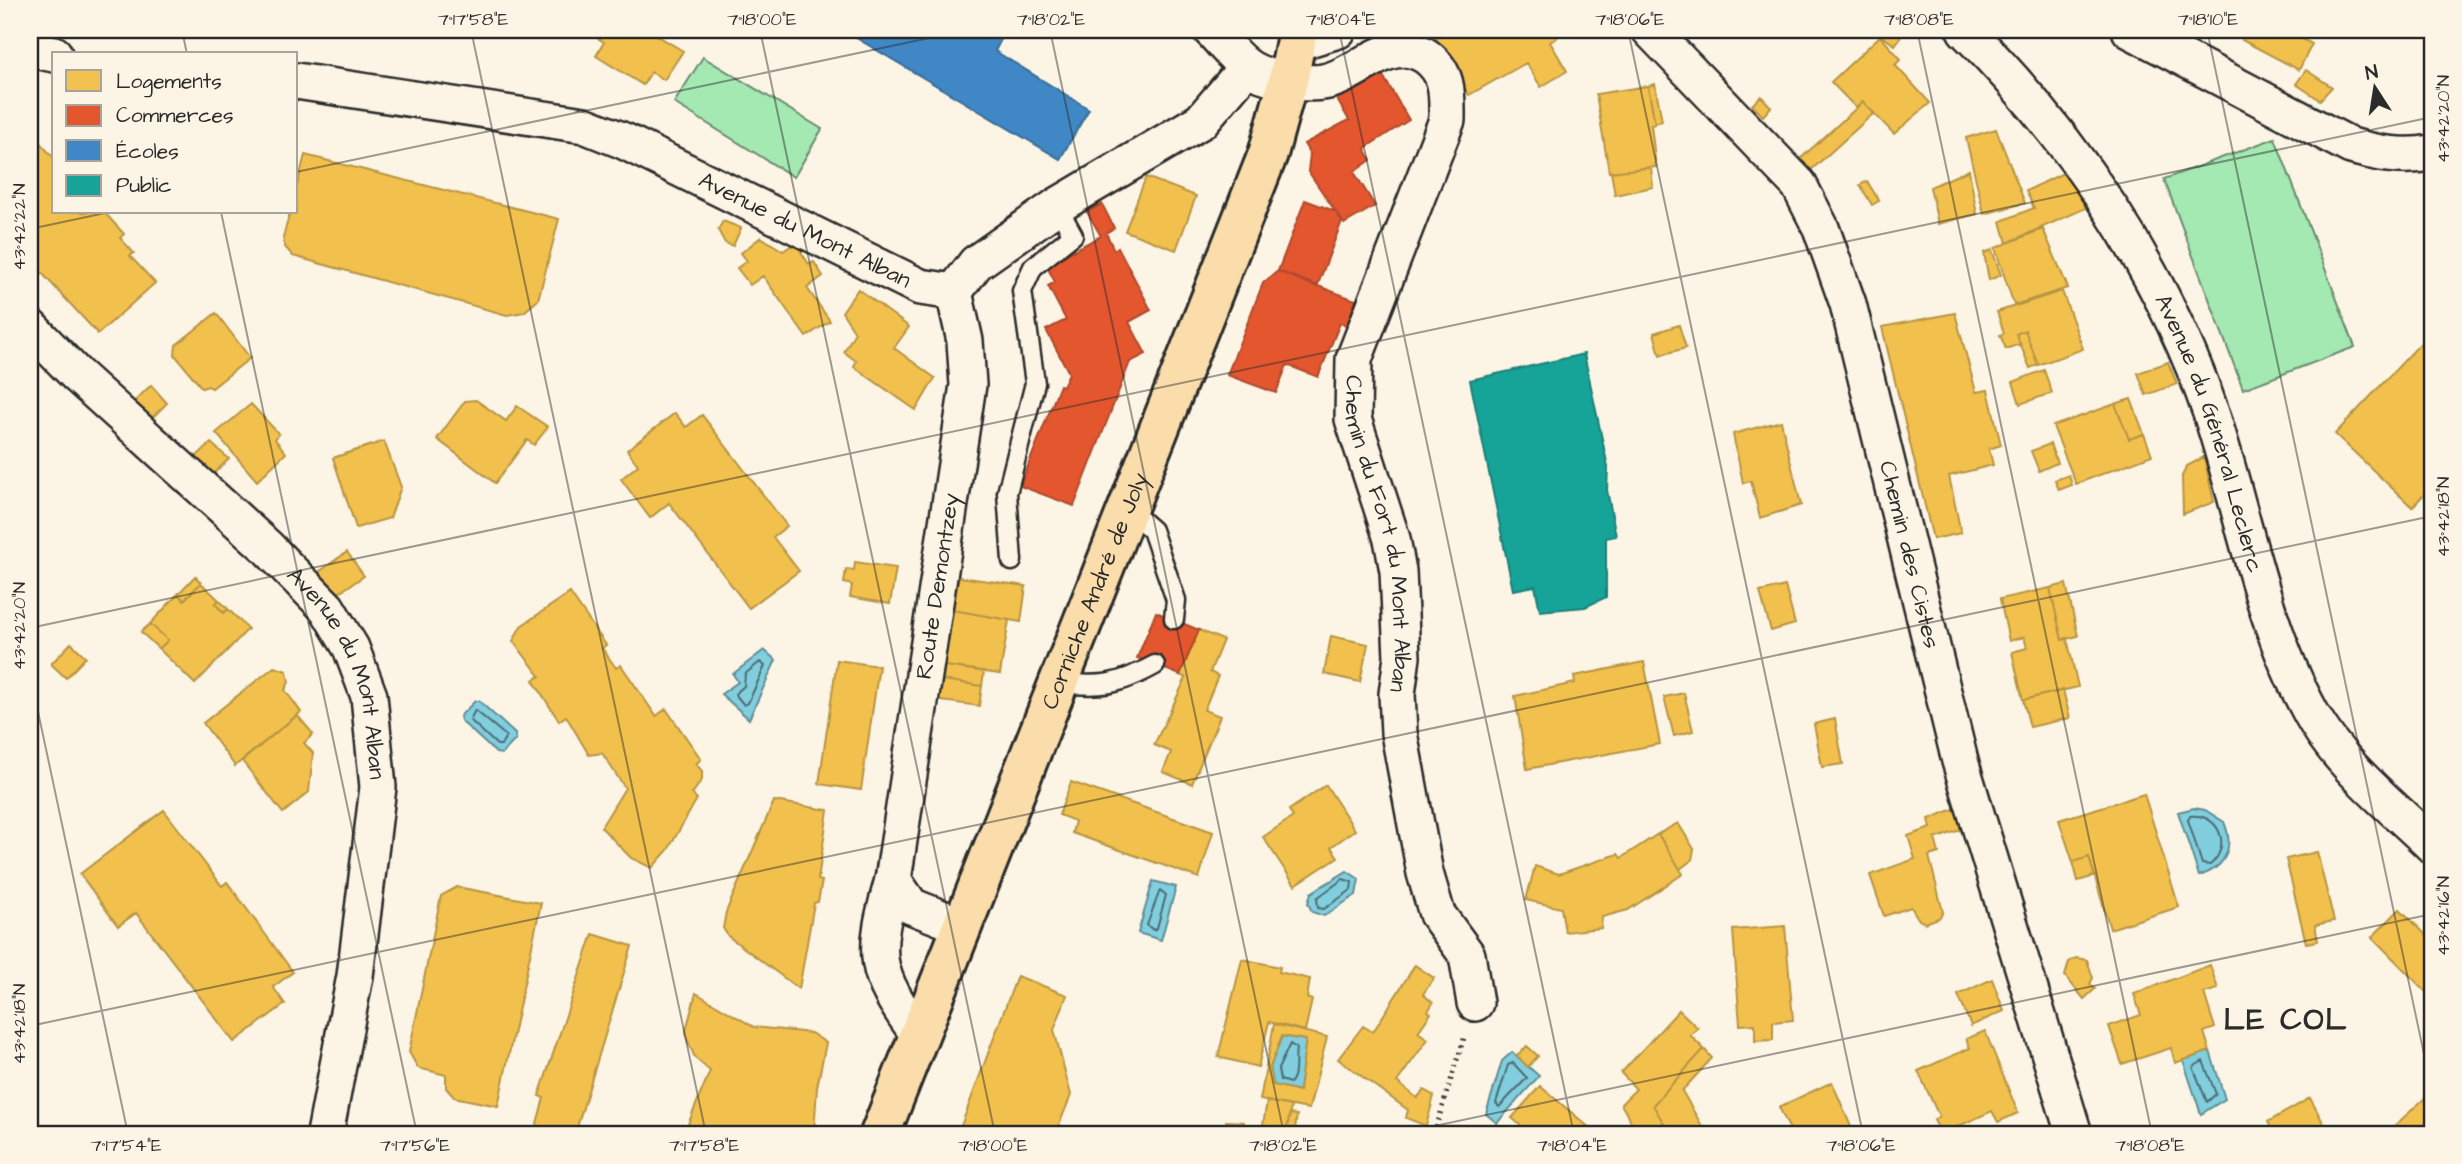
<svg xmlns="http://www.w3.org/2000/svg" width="2462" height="1164" font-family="'Architects Daughter',sans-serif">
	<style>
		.green { fill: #a4e8b2; stroke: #688a6e; stroke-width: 2 }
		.water { fill: #80cede; stroke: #5e8d96; stroke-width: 2 }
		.homes { fill: #f2c14e; stroke: #b69444; stroke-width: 2; fill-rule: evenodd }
		.shops { fill: #e4572e; stroke: #ac4a2d; stroke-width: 2 }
		.schools { fill: #3f88c5; stroke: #396c97; stroke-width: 2 }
		.public { fill: #17a398; stroke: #1d7f77; stroke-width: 2 }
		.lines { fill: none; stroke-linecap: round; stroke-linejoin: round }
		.shore { stroke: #4d6c73; stroke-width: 2 }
		.service-casing { stroke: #2b2b2b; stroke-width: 23 }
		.minor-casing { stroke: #2b2b2b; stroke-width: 40 }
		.primary-casing { stroke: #2b2b2b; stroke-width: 44 }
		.path { stroke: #2b2b2b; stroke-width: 4.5; stroke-dasharray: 2 5; stroke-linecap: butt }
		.service { stroke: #fcf5e5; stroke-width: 18 }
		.minor { stroke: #fcf5e5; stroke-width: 35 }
		.primary { stroke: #faddab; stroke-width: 38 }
		.ticks { fill: none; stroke: #2b2b2b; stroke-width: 2; stroke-opacity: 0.45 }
		.labels { text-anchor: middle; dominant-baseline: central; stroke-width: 7; stroke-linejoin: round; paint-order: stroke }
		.street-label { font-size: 23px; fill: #2b2b2b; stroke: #fcf5e5 }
		.district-label { font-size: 30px; font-weight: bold; letter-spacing: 2px; fill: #2b2b2b; stroke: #fcf5e5 }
		.neatline { fill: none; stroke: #2b2b2b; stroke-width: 2.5 }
		.ticks-label { font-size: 18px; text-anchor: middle; fill: #2b2b2b }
	</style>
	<rect width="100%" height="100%" fill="#fcf5e5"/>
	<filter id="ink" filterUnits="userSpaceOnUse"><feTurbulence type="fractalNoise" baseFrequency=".0143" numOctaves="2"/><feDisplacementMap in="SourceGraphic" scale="14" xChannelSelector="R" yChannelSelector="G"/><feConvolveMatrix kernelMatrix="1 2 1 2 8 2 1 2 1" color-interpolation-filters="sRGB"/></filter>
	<g filter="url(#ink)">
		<path class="green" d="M703 57 822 129 794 177 674 103Z
			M2275 138 2355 347 2243 389 2164 179Z"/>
		<path class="water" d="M764 650 776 660 749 719 721 694 738 682 733 674Z
			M475 701H479L515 734 516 739 502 754 496 753 461 721 460 716Z
			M2194 808 2205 810 2224 822C2235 848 2225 868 2199 876L2178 812Z
			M1347 871 1359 879 1356 895 1324 916 1312 912 1308 903 1311 893Z
			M1153 881 1176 887 1161 940 1138 933Z
			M1282 1036 1306 1040 1299 1091 1273 1085 1270 1067Z
			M2210 1051 2225 1099 2201 1114 2183 1060Z
			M1512 1052 1539 1076 1497 1123 1486 1114 1502 1061Z"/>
		<path class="homes" d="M597 30H648L683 51 664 80 651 72 643 85 596 56 604 42 594 36Z
			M1450 30H1551L1557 38 1550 42 1567 71 1541 87 1526 63 1469 95 1433 41Z
			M1873 30H1905L1895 45Z
			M2248 30H2285L2312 44 2299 70 2242 40Z
			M1880 36 1901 59 1895 65 1930 103 1894 134 1863 102 1856 108 1831 82Z
			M2306 70 2332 87 2320 100 2296 84Z
			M1655 84 1662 121 1655 123 1648 86Z
			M1648 86 1655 124 1651 125 1656 167 1609 172 1596 94Z
			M1761 96 1771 107 1763 116 1752 105Z
			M1863 102 1874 113 1810 171 1800 159Z
			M1996 129 2025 203 1984 214 1966 138Z
			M30 132 54 158V212H104L124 234 120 238 134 253 130 256 155 283 98 334 30 260Z
			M305 155 559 219 538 300 524 312 507 315 293 256 285 247 283 238 290 212H296V190Z
			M1651 167 1653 187 1615 195 1611 172Z
			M1969 170 1977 214 1938 224 1930 187Z
			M2063 173 2088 207 2007 243 2001 221 2034 208 2026 191Z
			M1146 177 1196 196 1176 250 1125 231Z
			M1867 181 1879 201 1872 205 1860 185Z
			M723 221 741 228 733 246 725 243 718 230Z
			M2043 229 2068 288 2014 305 1995 248Z
			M761 237 783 251 795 243 804 249 801 252 809 264 814 262 823 276 807 288 830 321 806 337 763 276 750 285 737 268 747 261 741 253Z
			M1992 250 2001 275 1989 280 1984 253Z
			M858 289 909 327 894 348 935 378 916 410 854 367 856 361 844 352 855 332 842 312Z
			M2062 291 2083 349 2038 365 2025 330 2016 334 2020 344 2006 349 2000 335 2004 333 1997 312Z
			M216 313 250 358 212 388 208 386 202 388 175 355 176 345Z
			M1955 313 1976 392 1988 390 2001 445 1989 449 1993 465 1949 476 1961 533 1933 539 1882 327Z
			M1679 325 1686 348 1660 355 1654 333Z
			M2025 330 2038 365 2030 368 2016 334Z
			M2432 331V486L2412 507 2335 434Z
			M2168 362 2177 384 2146 395 2138 373Z
			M2044 370 2052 393 2020 404 2013 382Z
			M151 385 167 403 145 425 128 408Z
			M2131 399 2144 434 2129 439 2115 404Z
			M476 400 506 421 517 406 548 427 534 445 527 440 495 483 437 439 465 401Z
			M251 404 279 434 275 439 286 453 257 481 216 433Z
			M2115 404 2129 439 2144 434 2152 455 2076 484 2053 426Z
			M675 413 686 427 702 415 787 526 773 537 799 571 749 608 669 503 650 518 621 479 638 465 627 450Z
			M1781 421 1801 505 1760 518 1751 481 1743 483 1733 434Z
			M384 441 401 487 390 518 356 528 333 458Z
			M211 443 229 459 206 481 187 465Z
			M2050 444 2057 463 2039 471 2031 451Z
			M2204 457 2214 502 2183 514 2182 476 2187 466Z
			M2069 475 2072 485 2059 490 2055 480Z
			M347 552 364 576 331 598 310 578Z
			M855 562 896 568 890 604 850 597 852 585 844 583 846 569 854 570Z
			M195 576 201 583 184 600 178 594Z
			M952 576 1026 586 1021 622 947 609Z
			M201 583 219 600 215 604 224 613 228 609 248 629 195 684 159 649 168 640 150 624 178 594 184 600Z
			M2066 584 2078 636 2062 640 2050 588Z
			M1785 586 1795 624 1771 631 1760 592Z
			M2050 588 2062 640 2067 638 2078 687 2023 700 2012 652 2027 648 2024 637 2009 641 2000 599Z
			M570 593 606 645 602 648 616 668 621 665 656 716 666 709 701 759 696 764 702 771V780L692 794 697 799 668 850 652 868 631 858 601 827 625 788 602 753 589 755 566 716 559 721 533 680 540 676 513 641 521 626Z
			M219 600 228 609 224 613 215 604Z
			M947 609 1009 620 1000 674 938 665Z
			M150 624 168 640 159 649 141 632Z
			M1199 630 1223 640 1210 672 1218 676 1204 710 1220 716 1192 784 1163 772 1171 752 1154 745 1186 678 1180 675Z
			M1331 636 1368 644 1360 682 1324 674Z
			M71 643 86 657 66 678 51 664Z
			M837 660 879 666 861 790 819 784Z
			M1644 662 1660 744 1527 769 1515 696 1575 683 1574 676Z
			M938 665 984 671 982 686 936 679Z
			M274 667 287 671 289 682 285 690 301 712 235 766 203 723Z
			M936 679 982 686 979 706 933 700Z
			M2063 690 2070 718 2030 727 2023 700Z
			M1684 693 1693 731 1674 736 1664 697Z
			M297 715 313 734 304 743 313 753 309 792 283 813 242 761Z
			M1835 719 1843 764 1822 767 1814 724Z
			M1071 782 1213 832 1199 878 1072 833 1075 821 1059 815Z
			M1326 785 1355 830 1331 847 1338 857 1295 885 1263 837 1293 817 1289 810Z
			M2144 794 2179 907 2110 929 2089 857 2073 862 2059 820Z
			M774 801 828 810 818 880 822 881 818 902 814 903 799 989 728 936 723 928 726 912Z
			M1956 808 1963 829 1935 839 1939 853 1929 856 1943 912 1939 918 1925 923 1919 920 1911 907 1884 916 1870 875 1915 859 1908 836 1931 828 1929 819Z
			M164 810 222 886 227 882 293 972 273 987 285 1004 234 1042 136 913 118 926 80 874Z
			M1678 823 1694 849 1692 860 1680 869 1658 834Z
			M1658 834 1683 874 1628 910 1602 917 1601 928 1565 932 1561 908 1526 900 1535 866 1559 874 1618 854 1621 858Z
			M2317 852 2334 921 2315 925 2318 941 2306 943 2286 859Z
			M2089 857 2095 876 2078 881 2073 862Z
			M457 887 541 903 498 1106 454 1097 446 1088V1075L418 1068 409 1052 441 896Z
			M2400 909 2432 941V998L2372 937Z
			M1785 926 1793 1020 1773 1022V1040L1755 1041V1024L1740 1025 1733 930Z
			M593 934 632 946 575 1134H534L544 1098 539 1096Z
			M2076 958 2087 960 2093 978 2090 984 2095 989 2084 999 2065 976 2069 962Z
			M1242 959 1280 967 1279 972 1310 979 1307 998 1312 1000 1305 1031 1269 1022 1258 1067 1218 1057Z
			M1415 965 1434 978 1423 994 1433 1003 1428 1011 1431 1013 1418 1032 1428 1039 1397 1082 1417 1098 1424 1090 1434 1096 1426 1126 1406 1118 1408 1110 1338 1059 1363 1026 1373 1032Z
			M2210 965 2218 989 2204 993 2215 1028 2204 1032 2210 1051 2175 1063 2171 1048 2122 1064 2109 1026 2141 1015 2134 994Z
			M1017 976 1067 995 1054 1030 1071 1095 1059 1125 1068 1129 1066 1134H958Z
			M1992 979 2004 1011 1971 1026 1958 995Z
			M696 993 754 1027 811 1033 826 1043 817 1087 814 1134H684L710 1071 695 1058 687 1039 686 1030Z
			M1679 1010 1698 1028 1690 1035 1704 1049 1653 1105 1670 1134H1638L1621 1104 1636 1089 1621 1073Z
			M1274 1024 1327 1037 1309 1109 1260 1100ZM1282 1036 1306 1040 1299 1091 1273 1085 1270 1067Z
			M1985 1031 2018 1113 1998 1122 1992 1111 1941 1134 1934 1120 1939 1116 1918 1071 1970 1048 1966 1039Z
			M1527 1046 1538 1056 1528 1067 1517 1056Z
			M1704 1049 1712 1058 1682 1091 1706 1133 1670 1134 1653 1105Z
			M1832 1082 1854 1134H1792L1779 1107Z
			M1540 1086 1597 1134H1514L1521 1126 1512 1118Z
			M2426 1097 2430 1100 2432 1098V1134H2394L2390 1130Z
			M2310 1098 2324 1124 2304 1134H2274L2268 1122Z
			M1267 1101 1291 1106 1286 1134 1262 1131Z
			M1290 1114 1297 1115 1295 1129 1287 1128Z
			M1226 1121 1244 1122 1242 1134H1179L1180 1128 1225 1131Z"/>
		<path class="shops" d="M1379 69 1409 120 1365 148 1371 160 1354 172 1375 206 1344 224 1308 171 1310 154 1304 144 1349 120 1333 93Z
			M1305 200 1335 211 1342 221 1317 287 1278 271Z
			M1102 204 1114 228 1106 233 1114 250 1118 247 1151 310 1129 322 1146 354 1130 362 1074 506 1020 486 1060 385 1063 386 1069 373 1046 330 1066 320 1048 286 1055 282 1046 265 1101 236 1087 212Z
			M1278 271 1361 302 1351 327 1340 323 1318 377 1287 365 1276 393 1227 375 1263 283Z
			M1156 612 1199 630 1180 675 1137 658Z"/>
		<path class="schools" d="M843 30H1006L995 51 1089 109 1060 159Z"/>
		<path class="public" d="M1584 354 1608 467 1607 490 1616 536 1606 538V597L1585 607 1540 611 1535 586 1513 590 1470 380Z"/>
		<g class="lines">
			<path class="shore" d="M760 662 765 666 748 703 744 705 735 694 744 686 745 674Z
				M475 710 506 736 501 745H497L470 720Z
				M2190 816C2220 813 2232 847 2210 865L2202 864 2188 820Z
				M1343 879 1352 882 1351 890 1324 909 1318 908 1317 898Z
				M1160 890 1166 895 1157 928 1153 930 1147 925Z
				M1290 1044 1296 1048C1294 1060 1298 1076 1290 1083L1280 1080 1278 1069Z
				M2203 1061 2216 1094 2207 1102 2193 1067Z
				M1513 1063 1527 1078 1499 1107 1496 1103 1508 1065Z"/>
			<defs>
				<path id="service" d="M1129 510 1152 530 1176 600 1174 619
					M1012 561 1007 493 1035 383 1022 291 1033 267 1073 235 1057 206
					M1058 683C1101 687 1117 686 1155 665"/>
				<g id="minor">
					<path id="s1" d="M1211 30C1222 41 1232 55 1245 65 1260 78 1303 85 1323 82 1358 77 1391 31 1427 57 1449 74 1447 94 1447 120L1354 359 1353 419 1392 539 1398 571 1402 657 1397 694 1399 733 1425 873 1437 914 1467 955 1475 1003"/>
					<path id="s2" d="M1650 30 1799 185 1821 228 1848 304 1960 761 2074 1134"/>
					<path id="s3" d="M1965 30C2072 136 2162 270 2211 413 2244 513 2260 620 2311 713 2339 765 2391 805 2432 845"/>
					<path d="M2130 30 2351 146C2379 154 2403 158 2432 153"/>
					<path d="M1295 43 1338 30"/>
					<path d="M30 49 54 54"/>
					<path id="s4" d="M296 81 584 125 624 141 920 287 954 292"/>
					<path d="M954 292 976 263 1057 206 1201 121 1247 67"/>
					<path id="s5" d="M30 327 77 375 267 547 327 608 351 648 369 696 378 787 355 976 325 1134"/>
					<path d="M893 880 911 906 962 926"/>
					<path id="s6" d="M919 1035C872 971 872 955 893 880L968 385 965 341 954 292"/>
				</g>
				<g id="primary">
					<path id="s7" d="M880 1134 1268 154 1288 81 1298 30"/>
				</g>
			</defs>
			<use href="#service" class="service-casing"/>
			<use href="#minor" class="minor-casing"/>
			<use href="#primary" class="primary-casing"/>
			<path class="path" d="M1434 1134 1464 1038"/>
			<use href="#service" class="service"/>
			<use href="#minor" class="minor"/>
			<use href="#primary" class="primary"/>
		</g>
	</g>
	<path class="ticks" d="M182 30 187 54M471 30 706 1134M760 30 995 1134M1050 30 1284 1134M1339 30 1574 1134M1628 30 1863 1134M1917 30 2152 1134M2207 30 2432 1092M296 172 967 30M221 212 417 1134M30 229 110 212M30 628 2432 117M30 674 128 1134M30 1026 2432 516M1397 1134 2432 914"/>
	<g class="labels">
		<g class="street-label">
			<text stroke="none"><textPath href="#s4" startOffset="536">Avenue du Mont Alban</textPath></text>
			<text stroke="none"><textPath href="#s3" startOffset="478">Avenue du Général Leclerc</textPath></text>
			<text stroke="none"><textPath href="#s1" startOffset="747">Chemin du Fort du Mont Alban</textPath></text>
			<text stroke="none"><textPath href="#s2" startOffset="602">Chemin des Cistes</textPath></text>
			<text stroke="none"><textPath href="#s6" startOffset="464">Route Demontzey</textPath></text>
			<text stroke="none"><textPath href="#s7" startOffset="584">Corniche André de Joly</textPath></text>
			<text stroke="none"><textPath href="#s5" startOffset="474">Avenue du Mont Alban</textPath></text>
		</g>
		<g class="district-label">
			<text x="2286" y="1020">LE COL</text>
		</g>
	</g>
	<rect width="2462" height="1164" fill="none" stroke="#fcf5e5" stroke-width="77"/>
	<rect x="52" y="52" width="245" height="161" fill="#fcf5e5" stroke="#a8a49b" stroke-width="2"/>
	<rect x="66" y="70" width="35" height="21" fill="#f2c14e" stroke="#a8a49b" stroke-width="2"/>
	<text x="116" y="88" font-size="21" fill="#2b2b2b">Logements</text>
	<rect x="66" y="105" width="35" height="21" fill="#e4572e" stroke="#a8a49b" stroke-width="2"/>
	<text x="116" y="122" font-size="21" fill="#2b2b2b">Commerces</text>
	<rect x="66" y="140" width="35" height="21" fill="#3f88c5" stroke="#a8a49b" stroke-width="2"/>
	<text x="116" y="158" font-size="21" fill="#2b2b2b">Écoles</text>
	<rect x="66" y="175" width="35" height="21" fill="#17a398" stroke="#a8a49b" stroke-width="2"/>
	<text x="116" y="192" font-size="21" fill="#2b2b2b">Public</text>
	<g transform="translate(2375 88) rotate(348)" stroke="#fcf5e5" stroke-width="5" paint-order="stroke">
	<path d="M0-5L12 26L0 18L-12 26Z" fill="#2b2b2b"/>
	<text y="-10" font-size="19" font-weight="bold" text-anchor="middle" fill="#2b2b2b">N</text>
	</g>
	<rect x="38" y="38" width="2386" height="1088" class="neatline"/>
	<g class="ticks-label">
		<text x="473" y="25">7°17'58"E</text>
		<text x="762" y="25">7°18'00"E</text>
		<text x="1051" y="25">7°18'02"E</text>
		<text x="1341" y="25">7°18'04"E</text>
		<text x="1630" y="25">7°18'06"E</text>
		<text x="1919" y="25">7°18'08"E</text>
		<text x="2208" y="25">7°18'10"E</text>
		<text transform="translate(2443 119) rotate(-90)" y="6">43°42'20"N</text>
		<text transform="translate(19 227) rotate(-90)" y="6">43°42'22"N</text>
		<text transform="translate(2443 517) rotate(-90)" y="6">43°42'18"N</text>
		<text transform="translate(19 626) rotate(-90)" y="6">43°42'20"N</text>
		<text transform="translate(2443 916) rotate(-90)" y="6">43°42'16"N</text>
		<text transform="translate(19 1024) rotate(-90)" y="6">43°42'18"N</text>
		<text x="126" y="1151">7°17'54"E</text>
		<text x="415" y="1151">7°17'56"E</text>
		<text x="704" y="1151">7°17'58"E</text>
		<text x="993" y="1151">7°18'00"E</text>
		<text x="1283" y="1151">7°18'02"E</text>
		<text x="1572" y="1151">7°18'04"E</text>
		<text x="1861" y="1151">7°18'06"E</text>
		<text x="2150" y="1151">7°18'08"E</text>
	</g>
</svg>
